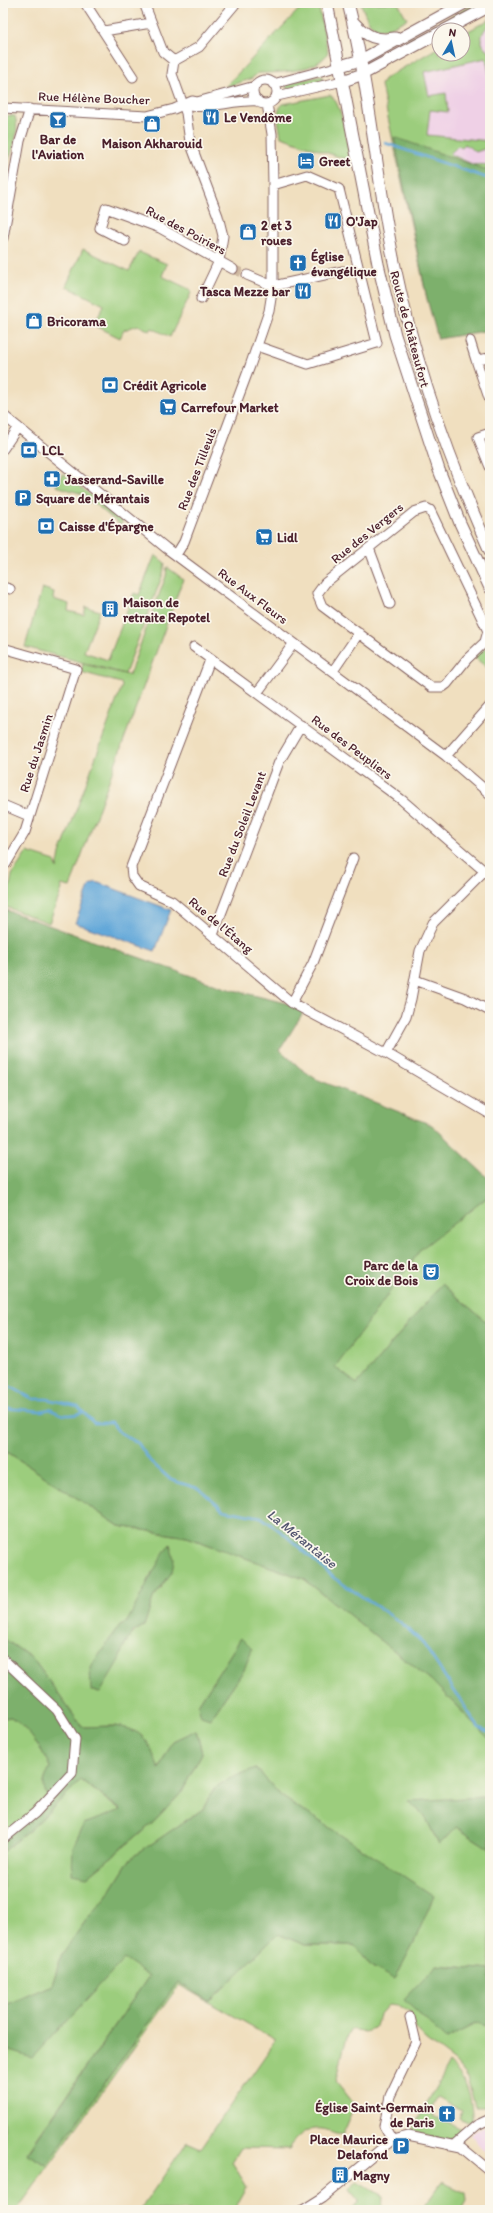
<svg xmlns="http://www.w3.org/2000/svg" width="493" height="2213" font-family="Itim,sans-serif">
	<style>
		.built { fill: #efd0e6 }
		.green { fill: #9ccd7d; stroke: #737654; fill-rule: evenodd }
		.forest { fill: #7db06c; stroke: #64684c }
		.water { fill: #63a8d9; stroke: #566482 }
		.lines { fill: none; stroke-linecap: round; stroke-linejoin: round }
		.stream { stroke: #63a8d9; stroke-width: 2.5 }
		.minor-tunnel { stroke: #cfb9a1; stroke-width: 9; stroke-dasharray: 9 4.5; stroke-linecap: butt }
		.minor-casing { stroke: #84625f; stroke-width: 11 }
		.major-casing { stroke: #84625f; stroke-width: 13 }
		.minor { stroke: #fff; stroke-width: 9 }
		.major { stroke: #fff; stroke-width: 11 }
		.labels { text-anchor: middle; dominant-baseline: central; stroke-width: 3.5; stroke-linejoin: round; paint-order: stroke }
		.street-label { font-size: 13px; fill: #4a1f2b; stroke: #fbf7ec }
		.poi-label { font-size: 13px; font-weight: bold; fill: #4a1f2b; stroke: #fbf7ec; text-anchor: start }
		.water-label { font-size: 14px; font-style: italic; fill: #545671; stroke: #fbf7ec }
	</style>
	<rect width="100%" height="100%" fill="#fbf7ec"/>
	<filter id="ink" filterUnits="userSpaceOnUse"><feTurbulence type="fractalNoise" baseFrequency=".025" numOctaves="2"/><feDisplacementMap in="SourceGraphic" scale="8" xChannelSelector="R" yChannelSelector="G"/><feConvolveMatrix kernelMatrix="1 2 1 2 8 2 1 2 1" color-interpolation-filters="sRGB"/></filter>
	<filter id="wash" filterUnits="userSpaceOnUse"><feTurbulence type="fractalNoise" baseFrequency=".012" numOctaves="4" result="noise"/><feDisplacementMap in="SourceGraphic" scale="16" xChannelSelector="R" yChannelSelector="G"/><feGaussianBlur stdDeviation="0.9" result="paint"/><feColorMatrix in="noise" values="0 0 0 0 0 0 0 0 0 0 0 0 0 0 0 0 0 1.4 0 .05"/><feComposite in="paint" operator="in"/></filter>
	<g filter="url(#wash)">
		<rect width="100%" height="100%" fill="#f0dfbf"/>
		<path class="built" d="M490 22V171L406 142 412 64 439 54H463Z
			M490 2125V2157L470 2135 475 2131Z"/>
		<path class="green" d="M305 3H318L328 52C319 72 277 73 258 73L251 79 225 87Z
			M361 3H398L407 19C380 34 371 35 361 3Z
			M477 3H489L381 61 378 56Z
			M490 19V24C480 32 478 45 490 52V78L486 58 424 72 429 96 446 93 448 112 430 110 427 135 490 141 487 148 476 152 465 144 462 148 458 146 450 154 472 164 490 165V222L436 299H427L381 85 384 79 439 47V54H463V34Z
			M322 76 323 82 287 89 286 83Z
			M330 95C343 103 347 146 351 161L281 137C280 127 274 111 283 104Z
			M3 115 15 116C21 136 10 155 3 174Z
			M83 249 129 271 139 252 167 264 162 276 191 290V293L170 337 152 328 150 331 138 325 124 330 120 338 94 325 104 305 66 286Z
			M63 473 123 521 120 525 94 503 85 501 86 495 56 486Z
			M155 555 165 563 163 574 125 674 25 647 42 588 54 592 53 599 69 604 68 611 84 615 86 607 100 611 84 652 108 660 134 593 139 595Z
			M167 567 183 579 70 887 61 885 62 889 49 923 6 907 12 875 27 852 55 861 57 869 60 854 122 686 121 683 81 672 83 664 129 675 166 576Z
			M490 645V670L474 657Z
			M490 1195V1325L442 1284 357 1384 334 1367 421 1248Z
			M3 1453H9L119 1526 187 1537 304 1579 431 1680 490 1740V1802L483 1797 409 1802 425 1816 439 1845 456 1827 490 1849V1970L437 1965 446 2039 477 2023 490 2027V2108L487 2106H475L466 2075 455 2062 426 2040 416 2029 409 2012 398 2006 388 2005 380 2014 375 2029 365 2032 352 2029C342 2044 342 2063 336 2081L355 2105 343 2133C332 2135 332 2130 322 2129 307 2127 296 2138 289 2149L241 2148 232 2162 247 2187 234 2210H140L187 2142 201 2148 276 2040 179 1985 17 2210H3V2049L32 2057 124 1958 149 1976 27 2153 46 2165 178 1982 210 2000 278 1934 305 1945H354L372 1967 395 1978 414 1942 433 1896 281 1796 256 1768 214 1788 203 1809 131 1858 111 1890 87 1919 62 1954 52 1985 8 2004 3 2010V1852L32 1828 81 1780 121 1811 84 1824 73 1847 87 1877 154 1822 181 1793 202 1753 196 1730 173 1741 159 1768 147 1742 116 1726 82 1727 33 1659 3 1638ZM152 1572 162 1587 153 1598 144 1626C124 1635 120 1658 109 1676L90 1668 120 1625 127 1622 143 1594ZM241 1638 244 1670 210 1719 198 1705Z
			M11 1717C29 1730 41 1747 50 1767L44 1782 50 1801 3 1837V1718Z
			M449 2063C466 2077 473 2099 472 2121L468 2122 459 2118 462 2111 437 2097 430 2111 434 2113 433 2116 464 2130C450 2147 428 2135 412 2130Z
			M357 2181 383 2196 382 2210H352L359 2201 350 2190Z
			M442 2182 466 2193 467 2201 462 2210H422Z"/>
		<path class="forest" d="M394 137 490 171V330L438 339 427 299Z
			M3 909 225 988 289 1004 304 1011 280 1050 300 1068 316 1079 432 1125 490 1180V1195L421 1249 335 1367 357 1384 442 1284 490 1325V1740L431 1680 304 1579 187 1537 119 1526 9 1453H3Z
			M170 1544 174 1559 172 1572 153 1598 144 1626 134 1631 125 1644 119 1660 100 1692 91 1691 90 1668 120 1625 127 1622C141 1596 153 1569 170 1544Z
			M3 1638 33 1659 82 1727C104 1727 133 1721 147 1742 152 1749 155 1760 159 1768L173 1741 196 1730 202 1753 181 1793 154 1822 87 1877 72 1874 73 1847 84 1824 121 1810 81 1780 32 1828 3 1852V1837L50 1801C41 1786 43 1783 50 1767 41 1747 29 1730 11 1717L3 1718Z
			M241 1638 252 1649 244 1670 210 1719 201 1716 198 1705Z
			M256 1768 281 1796 434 1896 414 1942 395 1979 372 1967 354 1945H305L278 1934 210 2001 178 1982 46 2165 27 2154 149 1976 124 1959 32 2058 3 2049V2010L8 2004 52 1985 62 1954 87 1919 111 1890 131 1858 203 1809 214 1788 231 1778Z
			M483 1797 490 1802V1849L456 1827 439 1845 425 1816 408 1801Z
			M437 1965 490 1970V2027L477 2023 446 2039 404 2000Z"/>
		<path class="water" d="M96 882 171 910 155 951 75 923 90 885Z"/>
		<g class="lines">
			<path class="stream" d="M385 143 490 179
				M3 1388 11 1387 33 1399H47L78 1406 83 1412
				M3 1408 41 1411 50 1409C62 1416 70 1417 83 1412L94 1423H112L119 1432 138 1443 150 1461 171 1480 200 1489 223 1510 261 1517 284 1534 334 1578 400 1622 422 1642 479 1728 490 1732"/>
		</g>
	</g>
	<g filter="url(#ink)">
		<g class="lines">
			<path class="minor-tunnel" d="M233 269 247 275
				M343 271 355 269"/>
			<defs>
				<path id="minor" d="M85 3 133 77
					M144 3 163 52 174 61 172 74 186 113 190 142 218 216 223 236 219 261 201 299
					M104 31 151 23
					M174 61 199 47 236 3
					M253 92a12 12 0 1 1 24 0a12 12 0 1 1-24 0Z
					M273 84 340 66
					M277 96 343 81
					M182 104C201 112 234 99 258 101
					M3 108 147 116 174 109 192 101 197 102 255 86
					M3 238 20 141 30 109
					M125 241 100 228 106 208 160 228 233 269
					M247 275 273 286 343 271
					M470 341 476 360
					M257 346 308 364 377 343 339 189 307 175 273 185
					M490 358 476 360 490 401
					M3 415 166 548 446 756 490 794
					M490 433 478 437 490 467
					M3 449 18 427
					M426 508 430 510 488 631 485 642 467 659 447 684 443 687H431L322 606 317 594 325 583 414 512Z
					M369 548 390 604
					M176 555 184 542 250 366 269 311 273 286V185L272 134 267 104
					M3 587 10 589
					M194 647 402 800 490 876
					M3 648 76 669 25 832 6 864
					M210 660 131 867 132 876 139 886 172 901 292 1003 386 1053 490 1114
					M333 671 359 633
					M257 693 294 643
					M446 756 490 706
					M3 805 29 816
					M213 935 279 762 301 725
					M415 980 465 998 490 1011
					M292 1003 313 963 353 858
					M386 1053 406 1017 411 999 420 951 433 923 485 871
					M3 1659 57 1710 75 1739 72 1773 35 1813 3 1839
					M392 2140 384 2126 390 2096 416 2042 410 2017
					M454 2145 477 2125 490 2119
					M303 2210 322 2198 392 2140 408 2136 461 2147 490 2171"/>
				<path id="major" d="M327 3 378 264 395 335 439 470 460 523 490 588
					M348 3C370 88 376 176 394 262 414 361 448 458 490 551
					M354 23C367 37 377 41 395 38
					M445 30 490 6
					M340 66 361 60 465 3
					M343 81 363 74 439 33"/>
			</defs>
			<use href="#minor" class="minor-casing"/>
			<use href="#major" class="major-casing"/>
			<use href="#minor" class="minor"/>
			<use href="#major" class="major"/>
		</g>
	</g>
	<defs>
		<symbol id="restaurant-square" viewBox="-11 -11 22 22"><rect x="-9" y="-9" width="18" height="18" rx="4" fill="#1f6fb2" stroke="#fbf7ec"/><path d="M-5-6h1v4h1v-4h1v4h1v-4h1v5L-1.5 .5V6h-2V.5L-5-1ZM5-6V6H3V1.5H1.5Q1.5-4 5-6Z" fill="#fff"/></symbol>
		<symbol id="bar-square" viewBox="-11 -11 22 22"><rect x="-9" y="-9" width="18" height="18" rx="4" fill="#1f6fb2" stroke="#fbf7ec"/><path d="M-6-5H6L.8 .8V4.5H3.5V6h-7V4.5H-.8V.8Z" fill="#fff"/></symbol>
		<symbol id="shop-square" viewBox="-11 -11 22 22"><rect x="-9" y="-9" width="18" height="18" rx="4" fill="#1f6fb2" stroke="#fbf7ec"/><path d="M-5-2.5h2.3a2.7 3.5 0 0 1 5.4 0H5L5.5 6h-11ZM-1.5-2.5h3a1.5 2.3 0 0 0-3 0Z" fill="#fff"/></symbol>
		<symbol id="hotel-square" viewBox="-11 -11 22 22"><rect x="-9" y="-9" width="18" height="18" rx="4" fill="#1f6fb2" stroke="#fbf7ec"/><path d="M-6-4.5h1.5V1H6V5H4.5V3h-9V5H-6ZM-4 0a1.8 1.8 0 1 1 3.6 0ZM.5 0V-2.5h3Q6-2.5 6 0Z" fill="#fff"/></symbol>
		<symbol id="church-square" viewBox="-11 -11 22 22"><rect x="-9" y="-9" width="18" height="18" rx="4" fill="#1f6fb2" stroke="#fbf7ec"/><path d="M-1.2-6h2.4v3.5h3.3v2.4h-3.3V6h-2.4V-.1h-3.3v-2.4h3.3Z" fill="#fff"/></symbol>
		<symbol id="bank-square" viewBox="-11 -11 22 22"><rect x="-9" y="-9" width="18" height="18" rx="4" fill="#1f6fb2" stroke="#fbf7ec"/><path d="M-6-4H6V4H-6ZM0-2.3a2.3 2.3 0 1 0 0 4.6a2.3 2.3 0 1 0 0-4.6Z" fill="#fff"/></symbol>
		<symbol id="supermarket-square" viewBox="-11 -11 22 22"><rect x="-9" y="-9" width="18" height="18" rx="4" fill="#1f6fb2" stroke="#fbf7ec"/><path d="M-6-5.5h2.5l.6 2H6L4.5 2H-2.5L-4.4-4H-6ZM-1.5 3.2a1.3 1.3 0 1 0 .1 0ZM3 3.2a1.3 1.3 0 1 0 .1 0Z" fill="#fff"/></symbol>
		<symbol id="pharmacy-square" viewBox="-11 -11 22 22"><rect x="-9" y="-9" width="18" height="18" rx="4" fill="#1f6fb2" stroke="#fbf7ec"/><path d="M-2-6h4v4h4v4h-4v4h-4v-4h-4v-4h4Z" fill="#fff"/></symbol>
		<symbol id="parking-square" viewBox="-11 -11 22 22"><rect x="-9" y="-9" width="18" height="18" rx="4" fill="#1f6fb2" stroke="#fbf7ec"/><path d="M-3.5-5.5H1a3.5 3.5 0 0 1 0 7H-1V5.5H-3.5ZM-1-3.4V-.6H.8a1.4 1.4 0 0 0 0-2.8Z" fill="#fff"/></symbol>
		<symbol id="building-square" viewBox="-11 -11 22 22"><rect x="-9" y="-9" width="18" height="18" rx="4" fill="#1f6fb2" stroke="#fbf7ec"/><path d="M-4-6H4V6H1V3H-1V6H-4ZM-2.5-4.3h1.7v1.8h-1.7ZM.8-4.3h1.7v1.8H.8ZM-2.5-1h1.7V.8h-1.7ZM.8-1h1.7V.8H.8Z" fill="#fff"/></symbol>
		<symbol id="theatre-square" viewBox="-11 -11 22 22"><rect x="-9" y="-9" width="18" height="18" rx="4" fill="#1f6fb2" stroke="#fbf7ec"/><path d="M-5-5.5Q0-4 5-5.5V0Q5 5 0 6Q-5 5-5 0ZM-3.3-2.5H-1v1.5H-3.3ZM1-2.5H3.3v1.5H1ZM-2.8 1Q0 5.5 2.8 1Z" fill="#fff"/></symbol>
	</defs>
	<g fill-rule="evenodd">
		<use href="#restaurant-square" x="201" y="107" width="20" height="20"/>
		<use href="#bar-square" x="48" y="110" width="20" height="20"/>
		<use href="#shop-square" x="142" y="114" width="20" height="20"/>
		<use href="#hotel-square" x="296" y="151" width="20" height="20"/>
		<use href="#restaurant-square" x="323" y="211" width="20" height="20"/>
		<use href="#shop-square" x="238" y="222" width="20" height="20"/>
		<use href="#church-square" x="288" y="253" width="20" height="20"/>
		<use href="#restaurant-square" x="293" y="281" width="20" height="20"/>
		<use href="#shop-square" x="24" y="311" width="20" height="20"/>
		<use href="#bank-square" x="100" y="375" width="20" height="20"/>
		<use href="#supermarket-square" x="158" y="397" width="20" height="20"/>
		<use href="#bank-square" x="19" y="440" width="20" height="20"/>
		<use href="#pharmacy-square" x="42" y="469" width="20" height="20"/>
		<use href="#parking-square" x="13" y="488" width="20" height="20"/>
		<use href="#bank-square" x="36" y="516" width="20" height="20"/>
		<use href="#supermarket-square" x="254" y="527" width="20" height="20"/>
		<use href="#building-square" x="100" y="599" width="20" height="20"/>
		<use href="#theatre-square" x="421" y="1262" width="20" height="20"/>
		<use href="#church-square" x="437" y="2104" width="20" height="20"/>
		<use href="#parking-square" x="391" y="2136" width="20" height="20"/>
		<use href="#building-square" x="330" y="2165" width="20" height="20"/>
	</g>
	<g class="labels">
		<g class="street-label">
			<text transform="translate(94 98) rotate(2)">Rue Hélène Boucher</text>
			<text transform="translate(186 230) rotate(28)">Rue des Poiriers</text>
			<text transform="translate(410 329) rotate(75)">Route de Châteaufort</text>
			<text transform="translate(197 469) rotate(-69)">Rue des Tilleuls</text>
			<text transform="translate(367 533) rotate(-39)">Rue des Vergers</text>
			<text transform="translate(253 596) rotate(37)">Rue Aux Fleurs</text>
			<text transform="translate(352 747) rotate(37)">Rue des Peupliers</text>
			<text transform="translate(36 753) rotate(-72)">Rue du Jasmin</text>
			<text transform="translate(242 824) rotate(-69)">Rue du Soleil Levant</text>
			<text transform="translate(221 925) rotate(40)">Rue de l'Étang</text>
		</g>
		<g class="poi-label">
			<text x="224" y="117">Le Vendôme</text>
			<text x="58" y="139" text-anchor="middle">Bar de<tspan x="58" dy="15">l'Aviation</tspan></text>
			<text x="152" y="143" text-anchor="middle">Maison Akharouid</text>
			<text x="319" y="161">Greet</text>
			<text x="346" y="221">O'Jap</text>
			<text x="261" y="225">2 et 3<tspan x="261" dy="15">roues</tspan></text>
			<text x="311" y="256">Église<tspan x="311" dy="15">évangélique</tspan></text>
			<text x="290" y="291" text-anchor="end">Tasca Mezze bar</text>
			<text x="47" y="321">Bricorama</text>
			<text x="123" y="385">Crédit Agricole</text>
			<text x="181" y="407">Carrefour Market</text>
			<text x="42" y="450">LCL</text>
			<text x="65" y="479">Jasserand-Saville</text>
			<text x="36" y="498">Square de Mérantais</text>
			<text x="59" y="526">Caisse d'Épargne</text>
			<text x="277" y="537">Lidl</text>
			<text x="123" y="602">Maison de<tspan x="123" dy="15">retraite Repotel</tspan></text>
			<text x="418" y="1265" text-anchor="end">Parc de la<tspan x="418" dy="15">Croix de Bois</tspan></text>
			<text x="434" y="2107" text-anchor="end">Église Saint-Germain<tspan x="434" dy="15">de Paris</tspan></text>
			<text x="388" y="2139" text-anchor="end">Place Maurice<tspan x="388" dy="15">Delafond</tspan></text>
			<text x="353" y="2175">Magny</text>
		</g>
		<g class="water-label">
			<text transform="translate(302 1539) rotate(39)">La Mérantaise</text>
		</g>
	</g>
	<rect width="493" height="2213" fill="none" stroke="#fbf7ec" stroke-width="16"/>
	<g transform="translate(451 42) rotate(9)"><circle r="19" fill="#fbf7ec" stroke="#b4a19f"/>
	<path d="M0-3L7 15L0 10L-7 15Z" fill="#1f6fb2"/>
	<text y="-6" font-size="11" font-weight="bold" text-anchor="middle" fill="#4a1f2b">N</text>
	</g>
</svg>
